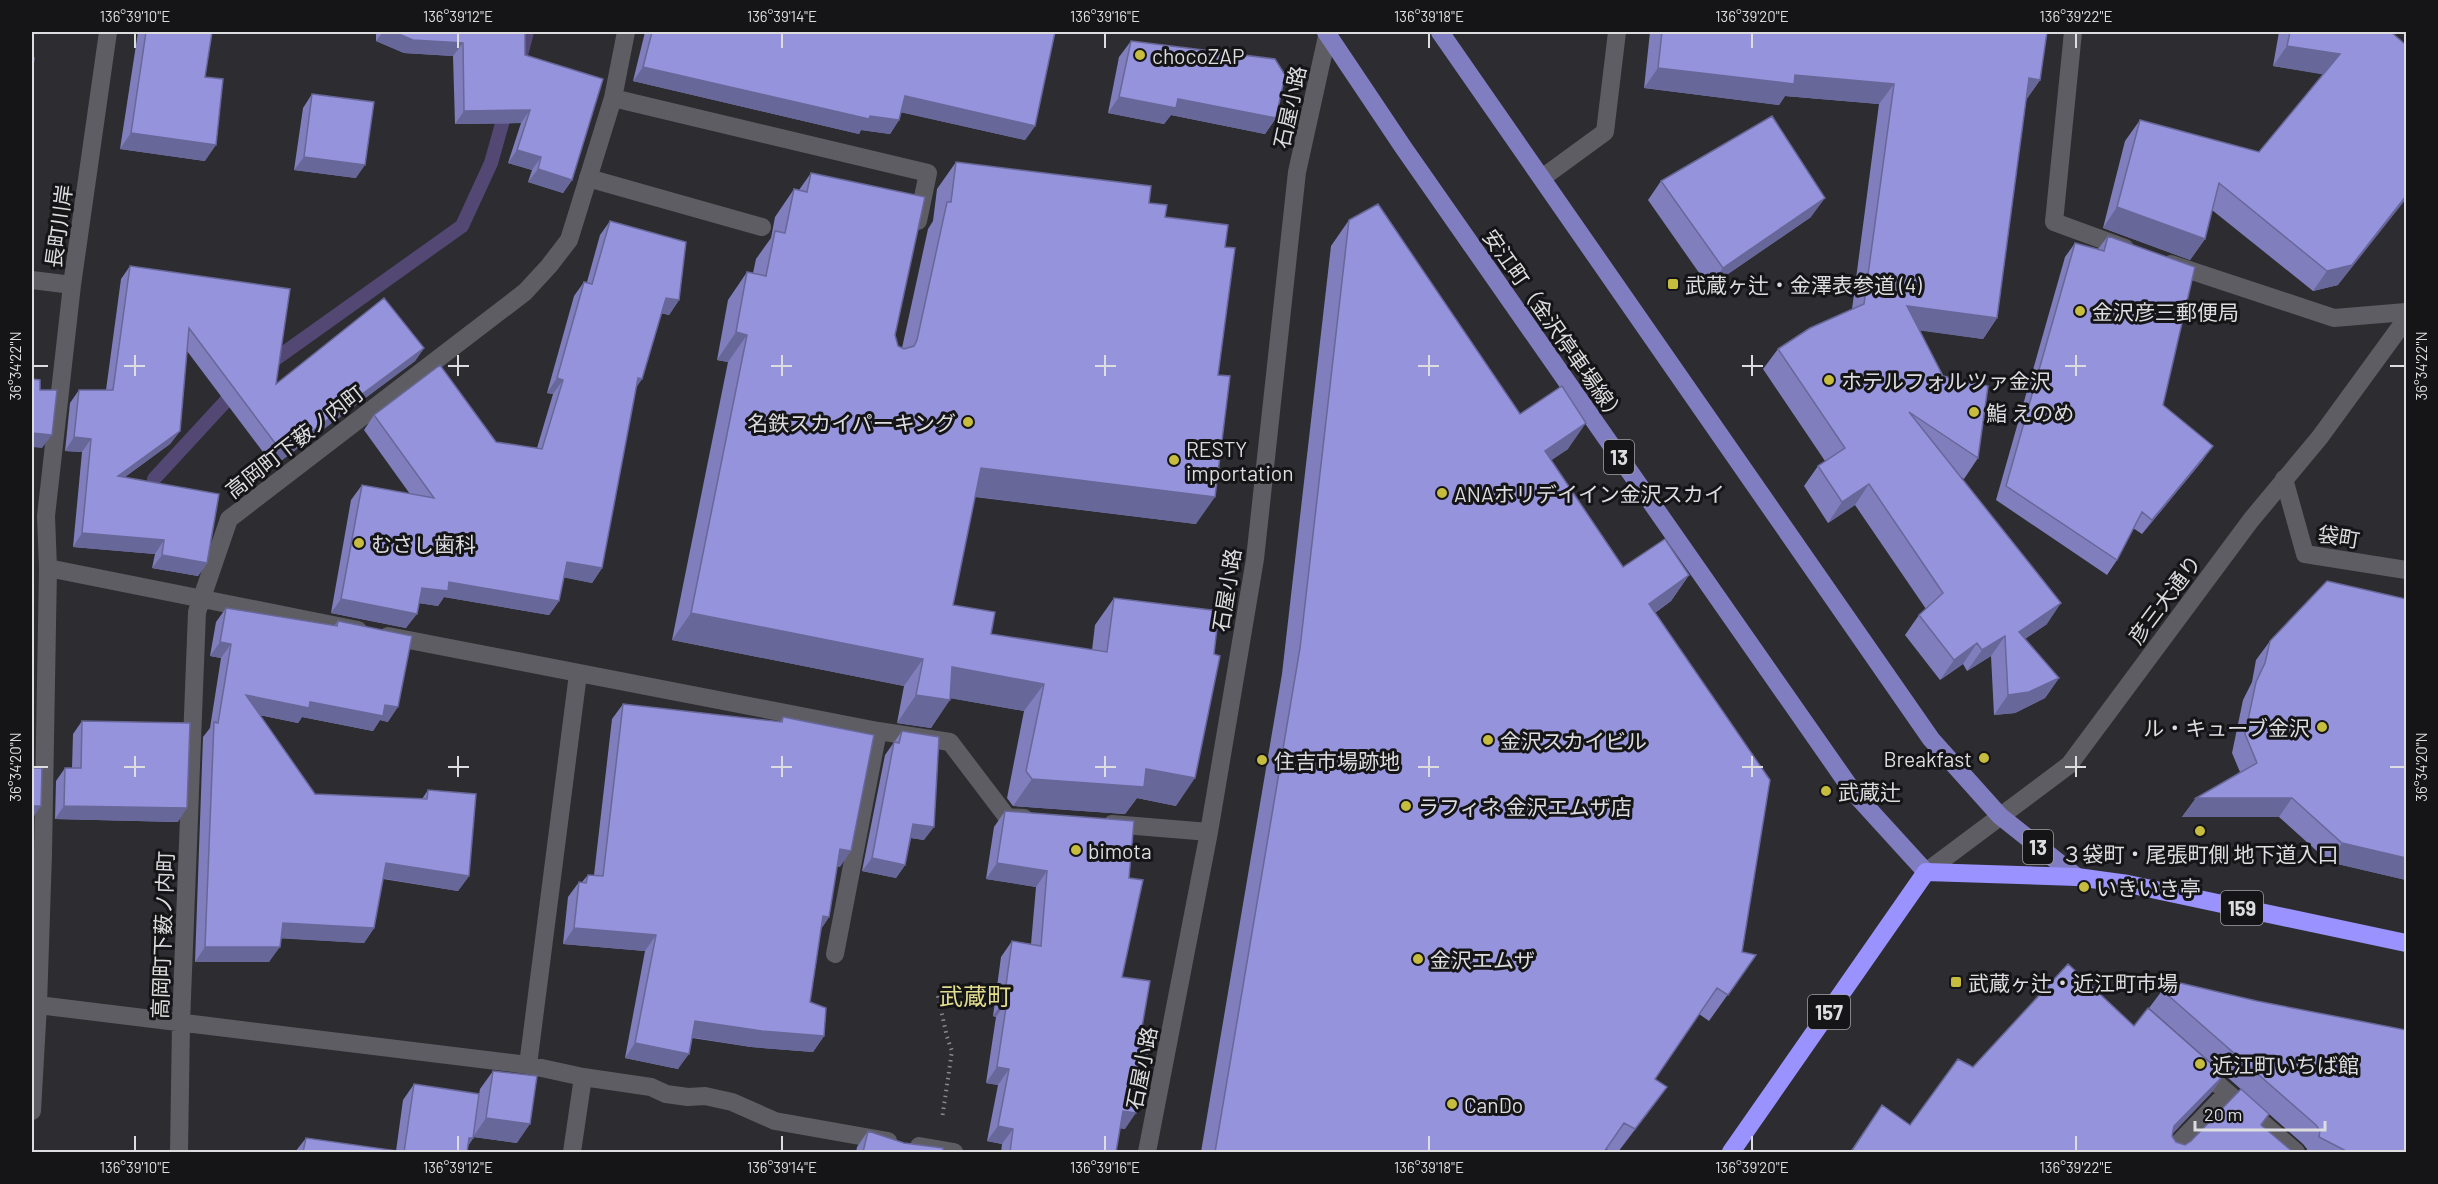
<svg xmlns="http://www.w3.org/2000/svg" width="2438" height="1184" font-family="Barlow,'Noto Sans JP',sans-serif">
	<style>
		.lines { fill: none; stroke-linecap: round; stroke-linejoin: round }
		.stream { stroke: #534874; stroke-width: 14 }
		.path { stroke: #89898d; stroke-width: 4; stroke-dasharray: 1.5 4.5; stroke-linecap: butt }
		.lane { stroke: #5d5d63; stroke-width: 18 }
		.street { stroke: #5d5d63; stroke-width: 18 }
		.secondary { stroke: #5d5d63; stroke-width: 18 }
		.primary { stroke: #817dc1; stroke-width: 18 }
		.highway { stroke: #9992ff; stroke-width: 18 }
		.wall { fill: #807ebc }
		.shaded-wall { fill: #686799 }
		.building { fill: #9593db; stroke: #686799; stroke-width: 1.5 }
		.ticks { fill: none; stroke: #dddde0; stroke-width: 2 }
		.poi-dot { fill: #c6bc3d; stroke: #151517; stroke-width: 2 }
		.labels { text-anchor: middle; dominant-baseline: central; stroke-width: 6; stroke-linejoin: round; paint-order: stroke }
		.shield { fill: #151517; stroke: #a1a1a4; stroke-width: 1.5 }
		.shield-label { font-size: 20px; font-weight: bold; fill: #dddde0 }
		.poi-label { font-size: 21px; fill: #dddde0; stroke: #151517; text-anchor: start }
		.street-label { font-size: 21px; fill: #dddde0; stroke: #151517 }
		.quarter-label { font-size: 24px; fill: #e2dd8e; stroke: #151517 }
		.neatline { fill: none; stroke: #dddde0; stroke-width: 2 }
		.ticks-label { font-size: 15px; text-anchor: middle; fill: #dddde0 }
	</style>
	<rect width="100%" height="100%" fill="#2c2c31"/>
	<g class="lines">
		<path class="stream" d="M521 55 527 32
			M267 365 462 226 491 163 507 106
			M154 479 236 390"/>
		<path class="path" d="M938 996 947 1037 952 1051 942 1119"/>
		<path class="lane" d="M588 178 762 227"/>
		<path class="street" d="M2073 32 2054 222 2125 248
			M613 98 928 173 918 221
			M1542 178 1605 132 1617 32
			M2171 264 2334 318 2406 312
			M32 280 72 285
			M2284 479 2305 554 2406 570
			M48 568 358 630
			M388 636 878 731 950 742 1007 817 1024 818
			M1112 824 1209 832
			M835 954 878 731
			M38 1005 528 1065 583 1077
			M528 1065 578 674
			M2200 1069 2296 1152
			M32 1111 38 1005 43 854 48 568 46 516 72 285 108 32
			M919 1146 954 1152
			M179 1152 181 1023 197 612 229 519 525 292 549 266 569 240 613 98 626 32
			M572 1152 583 1077 651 1087 666 1094 688 1097 705 1096 732 1102 775 1121 888 1141
			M1147 1152 1209 832 1255 559 1297 172 1328 32
			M2170 1152 2227 1093"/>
		<path class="secondary" d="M1926 872 2069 765 2251 520 2320 437 2406 319"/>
		<path class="primary" d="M1326 32 1403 147 1854 793 1926 872
			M1440 32 1931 739 2000 816 2077 877"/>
		<path class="highway" d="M1731 1152 1926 872 2077 877 2128 884 2406 943"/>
	</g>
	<path class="wall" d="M138 32H212L205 77V161L120 149Z
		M352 32H525V55L572 180 563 193 528 182 532 170 508 163 521 123 455 124 453 56 404 53 376 41V33Z
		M645 32H1055L1035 126 1025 140 901 112 899 120 890 134 861 130 859 134 633 81Z
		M1650 32H2047L2040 80 2026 100 1997 318 1983 339 1920 330 1978 458 1964 479 1960 476 2047 624 2025 639 2059 678 2045 698 2015 713 1994 715 1991 656 1967 671 1963 664 1940 680 1905 635 1919 615 1926 609 1855 505 1828 523 1804 486 1818 466 1825 461 1763 369 1778 349 1852 309 1879 104 1785 96 1779 105 1644 88Z
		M2279 32H2391L2338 285 2313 291 2212 210 2205 239 2190 260 2103 228 2125 141 2140 120 2259 152 2323 74 2273 66Z
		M1131 41 1276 118 1265 134 1171 115 1164 124 1108 113 1119 57Z
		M312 94 356 178 294 170 303 108Z
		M956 162 1149 203 1165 217 1225 247 1196 524 975 497 953 605 991 634 1092 650 1095 625 1114 598 1176 806 1137 798 1125 814 1013 806 1007 798 1024 711 950 698 931 728 897 723 904 686 672 640 728 362 717 360 728 300 747 272 753 273 756 259 771 238 775 217 794 189 799 190 811 173 895 335 898 346 902 348 928 229 933 221 937 189Z
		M1661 181 1811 217 1709 287 1648 200Z
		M1349 220 1520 414 1568 449 1551 460 1623 567 1689 575 1671 601 1655 613 1742 952 1756 955 1709 1021 1699 1014 1655 1079 1667 1087 1618 1152H1612L1606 1149 1604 1152H1201L1282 674 1331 246Z
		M610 221 679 300 669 315 661 313 642 379 636 387 602 568 592 583 564 577 559 601 549 615 444 597 438 606 419 603 406 628 331 613 351 500 362 485 410 494 364 430 374 415 496 442 537 448 553 394 547 393 574 296 584 282H587L600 235Z
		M2108 236 2163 405 2203 460 2142 534 2133 528 2117 560 2107 575 1996 500 2065 257 2075 243 2098 249Z
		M130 266 276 384 424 348 415 361 282 460H269L187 351 180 431 170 444 125 477 207 563 198 576 152 568 155 554 73 547 82 452 65 451 70 403 79 390H106L121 279Z
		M2406 599V880L2329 862 2279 817H2182L2196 798 2240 772 2232 753 2243 700 2252 682 2256 660 2270 641Z
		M226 608 334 626 338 621 388 722 380 720 373 731 302 717 298 723 259 715 315 794 422 799 428 790 469 876 458 891 383 879 374 928 364 943 281 938 269 962H195L203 737 210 728 221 658 210 656 216 622Z
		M623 704 780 722 783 717 840 867 837 866 829 917 821 929 810 1002 824 1036 813 1052 751 1047 692 1038 678 1069 625 1058 645 951 563 944 568 897 579 882H582L588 875H594L612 719Z
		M82 721 178 822 55 819 56 781 65 768H72L73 734Z
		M902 731 924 840 911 838 905 865 896 878 862 871 885 755Z
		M1005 811 1122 977 1142 1027 1125 1129 1120 1128 1116 1152H1001L1002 1144 987 1141 998 1085 986 1083 996 1017 993 1016 1001 957 1012 941 1031 944 1036 887 986 879 994 827Z
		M2167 984 2257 1001 2406 1152H2307V1149L2303 1144 2149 1008Z
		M2134 1026 2224 1075 2211 1093 2173 1133 2172 1136 2176 1142 2185 1145 2261 1125 2293 1152H1850L1882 1105 1910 1125 1973 1067Z
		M493 1071 517 1143 474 1137 468 1146 467 1152H295L306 1138 396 1151 403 1100 414 1084 479 1094 480 1089Z
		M868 1131 904 1143 943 1152H856L857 1147Z"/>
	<path class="shaded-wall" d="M383 32H394L463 43 453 56 404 53 376 41Z
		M2287 46 2340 54 2326 75 2273 66Z
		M643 67 870 116 899 120 890 134 861 130 859 134 633 81Z
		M1658 68 1795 75 1894 84 1879 104 1785 96 1779 105 1644 88Z
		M2029 78 2040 80 2026 100Z
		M905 96 1035 126 1025 140 895 111Z
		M1119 97 1178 99 1276 118 1265 134 1171 115 1164 124 1108 113Z
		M530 110 521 123 455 124 464 111Z
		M131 133 216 145 205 161 120 149Z
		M517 150 541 157 532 170 508 163Z
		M304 157 365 165 356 178 294 170Z
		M538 169 572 180 563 193 528 182Z
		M2406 196V199L2338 285 2313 291 2327 271Z
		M1825 198 1811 217 1709 287 1723 268Z
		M2117 207 2205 239 2190 260 2103 228Z
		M666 298 679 300 669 315 656 312Z
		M1907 306 1997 318 1983 339 1893 327Z
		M736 332 747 335 728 362 717 360Z
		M424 348 415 361 282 460H269L278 447Z
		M557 378 563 380 553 394 547 393Z
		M638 378 642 379 632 394Z
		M1586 423 1568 449 1527 477 1545 451Z
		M180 431 170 444 108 489 118 476Z
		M32 433 52 435 42 448 32 447Z
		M74 437 91 439 82 452 65 451Z
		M2213 446 2203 460 2142 534 2152 520Z
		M981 468 1215 497 1196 524 962 495Z
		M1869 484 1855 505 1828 523 1842 502Z
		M82 533 164 540 155 554 73 547Z
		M162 555 207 563 198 576 152 568Z
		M567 562 602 568 592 583 556 576Z
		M1689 575 1671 601 1631 630 1649 604Z
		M449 582 559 601 549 615 444 597 438 606 412 602 422 588Z
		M341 599 417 614 406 628 331 613Z
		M2061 603 2047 624 2005 652 2019 632Z
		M691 613 923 659 904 686 672 640Z
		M2005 636 1991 656 1967 671 1982 650Z
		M220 642 231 644 221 658 210 656Z
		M1977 643 1963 664 1940 680 1954 660Z
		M952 667 1044 684 1024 711 932 695Z
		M2059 678 2045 698 2015 713 1994 715 2008 695Z
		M246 695 310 702 385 705 398 707 388 722 380 720 373 731 302 717 298 723 236 710Z
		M916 695 950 700 931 728 897 723Z
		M1146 769 1195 778 1176 806 1137 798 1125 814 1013 806 1032 779Z
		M2196 798H2292L2279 817H2182Z
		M32 806H41L32 819Z
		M64 806 187 808 178 822 55 819Z
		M913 824 934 827 924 840 904 837Z
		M2342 843 2406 858V880L2329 862Z
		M840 849 851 851 840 867 829 864Z
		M872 858 905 865 896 878 862 871Z
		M386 863 469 876 458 891 375 877Z
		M997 863 1047 871 1036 887 986 879Z
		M823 916 829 917 818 933Z
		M283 923 374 928 364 943 273 938Z
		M574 928 656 935 645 951 563 944Z
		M205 947H280L269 962H195Z
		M1004 1000 1007 1001 996 1017 993 1016Z
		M695 1021 824 1036 813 1052 751 1047 684 1036Z
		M635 1043 689 1054 678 1069 625 1058Z
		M997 1067 1009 1069 998 1085 986 1083Z
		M2224 1075 2211 1093 2162 1145 2174 1126Z
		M1667 1087 1648 1113 1618 1152 1635 1129Z
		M1123 1111 1136 1113 1125 1129 1112 1127Z
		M486 1118 530 1124 517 1143 473 1137Z
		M998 1126 1013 1129 1002 1144 987 1141Z
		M469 1138H473L464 1152Z"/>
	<path class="building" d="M146 32H212L205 77 223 79 216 145 131 133Z
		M394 32H525V55L603 79 572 180 538 169 541 157 517 150 530 110 464 111 463 43 413 40Z
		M652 32H1055L1035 126 905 96 899 120 870 116 869 119 643 67Z
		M1662 32H2047L2040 80 2029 78 1997 318 1907 306 1943 376 1988 386 1978 458 1909 412 2061 603 2019 632 2059 678 2029 692 2008 695 2005 636 1982 650 1977 643 1954 660 1919 615 1943 593 1869 484 1842 502 1818 466 1845 448 1778 349 1810 328 1864 304 1894 84 1795 75 1794 84 1658 68Z
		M2290 32H2391L2406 45V196L2352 265 2327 271 2219 183 2205 239 2117 207 2140 120 2259 152 2340 54 2287 46Z
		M1131 41 1275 59 1285 75 1276 118 1178 99 1176 108 1119 97Z
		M32 58H34L32 73Z
		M312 94 374 102 365 165 304 157Z
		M1772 116 1825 198 1723 268 1661 181Z
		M956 162 1151 186 1149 203 1167 205 1165 217 1228 225 1225 247 1235 248 1218 375 1230 376 1215 497 981 468 953 605 995 612 991 634 1107 652 1114 598 1219 611 1214 654 1220 656 1195 778 1146 769 1144 787 1032 779 1026 771 1044 684 952 667 950 700 916 695 923 659 691 613 747 335 736 332 747 272 766 276 775 231 785 233 794 189 807 192 811 173 925 197 895 335 898 346 904 349 914 346 917 340 947 202H951Z
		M1378 204 1520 414 1562 386 1586 423 1545 451 1623 567 1665 539 1689 575 1649 604 1770 780 1742 952 1756 955 1728 995 1717 988 1655 1079 1667 1087 1635 1129 1624 1123 1604 1152H1215L1300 648 1349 220Z
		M610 221 686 242 679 300 666 298 642 379 638 378 602 568 567 562 559 601 449 582 448 591 422 588 417 614 341 599 362 485 434 498 374 415 440 365 496 442 542 449 563 380 557 378 584 282 592 284Z
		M2108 236 2195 267 2163 405 2213 446 2152 520 2142 512 2117 560 2006 486 2075 243 2104 251Z
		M130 266 290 289 276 384 384 298 424 348 291 447H278L189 328 180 431 118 476 219 494 207 563 162 555 164 540 82 533 91 439 74 437 79 390H113Z
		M32 379 40 380V390H57L52 435 32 433Z
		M2327 581 2406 599V858L2342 843 2292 798H2196L2257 763 2245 734 2256 682 2265 663 2270 641Z
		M226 608 337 626 338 621 412 636 398 707 385 705 383 716 310 702 309 708 246 695 315 794 427 799 428 790 476 794 469 876 386 863 374 928 283 923 280 947H205L214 722 218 723 231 644 220 642Z
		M623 704 782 722 783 717 874 735 851 851 840 849 829 917 823 916 810 1002 826 1008 824 1036 762 1031 695 1021 689 1054 635 1043 656 935 574 928 579 882 586 883 588 875 603 876Z
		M82 721 190 723 187 808 64 806 65 768H81Z
		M902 731 939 737 934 827 913 824 905 865 872 858 894 742 899 743Z
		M32 768H42L41 806H32Z
		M1005 811 1134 821 1129 878 1143 880 1122 977 1150 981 1142 1027 1152 1031 1136 1113 1123 1111 1116 1152H1010L1013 1129 998 1126 1009 1069 997 1067 1007 1001 1004 1000 1012 941 1041 946 1047 871 997 863Z
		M2068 964 2134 1026 2148 1008 2224 1075 2174 1126 2172 1136 2176 1142 2185 1145 2191 1141 2241 1089 2269 1114 2261 1125 2293 1152H1851L1882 1105 1910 1125 1958 1059 1973 1067Z
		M2176 982 2257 1001 2406 1030V1152H2348L2319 1137 2320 1131 2316 1125 2162 990 2167 984 2173 985Z
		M493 1071 537 1076 530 1124 486 1118Z
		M414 1084 479 1094 473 1138H469L467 1152H303L306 1138 404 1152Z
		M868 1131 904 1143 943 1148V1152H863Z"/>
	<path class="ticks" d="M135 33V48M458 33V48M782 33V48M1105 33V48M1429 33V48M1752 33V48M2076 33V48M135 355V376M458 355V376M782 355V376M1105 355V376M1429 355V376M1752 355V376M2076 355V376M33 366H48M124 366H145M448 366H469M771 366H792M1095 366H1116M1418 366H1439M1742 366H1763M2065 366H2086M2390 366H2405M135 756V777M458 756V777M782 756V777M1105 756V777M1429 756V777M1752 756V777M2076 756V777M33 767H48M124 767H145M448 767H469M771 767H792M1095 767H1116M1418 767H1439M1742 767H1763M2065 767H2086M2390 767H2405M135 1136V1151M458 1136V1151M782 1136V1151M1105 1136V1151M1429 1136V1151M1752 1136V1151M2076 1136V1151"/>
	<g class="poi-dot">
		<circle cx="1140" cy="55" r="6"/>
		<rect x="1667" y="278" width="12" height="12" rx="3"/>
		<circle cx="2080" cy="311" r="6"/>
		<circle cx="1829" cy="380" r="6"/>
		<circle cx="1974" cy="412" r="6"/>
		<circle cx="968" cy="422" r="6"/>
		<circle cx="1174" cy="460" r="6"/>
		<circle cx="1442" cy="493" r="6"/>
		<circle cx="359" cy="543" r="6"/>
		<circle cx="2322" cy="727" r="6"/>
		<circle cx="1488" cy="740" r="6"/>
		<circle cx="1984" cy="758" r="6"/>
		<circle cx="1262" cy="760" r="6"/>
		<circle cx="1826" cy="791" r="6"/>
		<circle cx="1406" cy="806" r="6"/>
		<circle cx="2200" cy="831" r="6"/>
		<circle cx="1076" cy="850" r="6"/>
		<circle cx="2084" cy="887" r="6"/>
		<circle cx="1418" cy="959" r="6"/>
		<rect x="1950" y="976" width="12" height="12" rx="3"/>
		<circle cx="2200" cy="1064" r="6"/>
		<circle cx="1452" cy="1104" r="6"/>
	</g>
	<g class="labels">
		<g class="shield">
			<rect x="1604" y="440" width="30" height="34" rx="4.5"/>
			<rect x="2023" y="830" width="30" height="34" rx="4.5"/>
			<rect x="2221" y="891" width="42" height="34" rx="4.5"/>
			<rect x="1808" y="995" width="42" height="34" rx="4.5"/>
		</g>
		<g class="shield-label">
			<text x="1619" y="457">13</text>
			<text x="2038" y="847">13</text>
			<text x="2242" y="908">159</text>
			<text x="1829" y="1012">157</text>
		</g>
		<g class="poi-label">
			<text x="1152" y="55">chocoZAP</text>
			<text x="1685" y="284">武蔵ヶ辻・金澤表参道 (4)</text>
			<text x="2092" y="311">金沢彦三郵便局</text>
			<text x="1841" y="380">ホテルフォルツァ金沢</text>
			<text x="1986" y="412">鮨 えのめ</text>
			<text x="956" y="422" text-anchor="end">名鉄スカイパーキング</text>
			<text x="1186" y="448">RESTY<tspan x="1186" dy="24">importation</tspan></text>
			<text x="1454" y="493">ANAホリデイイン金沢スカイ</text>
			<text x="371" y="543">むさし歯科</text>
			<text x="2310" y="727" text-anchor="end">ル・キューブ金沢</text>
			<text x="1500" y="740">金沢スカイビル</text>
			<text x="1972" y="758" text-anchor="end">Breakfast</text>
			<text x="1274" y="760">住吉市場跡地</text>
			<text x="1838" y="791">武蔵辻</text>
			<text x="1418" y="806">ラフィネ 金沢エムザ店</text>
			<text x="1088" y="850">bimota</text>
			<text x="2200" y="853" text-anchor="middle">３袋町・尾張町側 地下道入口</text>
			<text x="2096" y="887">いきいき亭</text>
			<text x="1430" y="959">金沢エムザ</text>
			<text x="1968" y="982">武蔵ヶ辻・近江町市場</text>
			<text x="2212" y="1064">近江町いちば館</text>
			<text x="1464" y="1104">CanDo</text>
		</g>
		<g class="street-label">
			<text transform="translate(1289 107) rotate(-78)">石屋小路</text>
			<text transform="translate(58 226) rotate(-82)">長町川岸</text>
			<text transform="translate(1555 326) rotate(55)">安江町（金沢停車場線）</text>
			<text transform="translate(294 441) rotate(-38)">高岡町下薮ノ内町</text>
			<text transform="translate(2339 536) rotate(9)">袋町</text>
			<text transform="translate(1226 590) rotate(-81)">石屋小路</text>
			<text transform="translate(2164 599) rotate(-53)">彦三大通り</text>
			<text transform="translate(162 935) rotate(-88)">高岡町下薮ノ内町</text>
			<text transform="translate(1141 1068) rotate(-79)">石屋小路</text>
		</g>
		<g class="quarter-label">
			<text x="975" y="995">武蔵町</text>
		</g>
	</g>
	<rect width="2438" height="1184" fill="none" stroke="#151517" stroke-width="66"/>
	<path d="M2195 1121v9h130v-9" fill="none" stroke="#dddde0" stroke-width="3"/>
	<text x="2204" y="1121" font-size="18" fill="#dddde0" stroke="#151517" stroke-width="4.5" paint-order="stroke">20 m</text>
	<rect x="33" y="33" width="2372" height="1118" class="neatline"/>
	<g class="ticks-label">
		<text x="135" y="22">136°39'10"E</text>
		<text x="458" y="22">136°39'12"E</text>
		<text x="782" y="22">136°39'14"E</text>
		<text x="1105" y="22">136°39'16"E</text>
		<text x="1429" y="22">136°39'18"E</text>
		<text x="1752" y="22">136°39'20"E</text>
		<text x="2076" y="22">136°39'22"E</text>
		<text transform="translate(16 366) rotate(-90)" y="5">36°34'22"N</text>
		<text transform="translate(2422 366) rotate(-90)" y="5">36°34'22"N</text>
		<text transform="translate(16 767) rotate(-90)" y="5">36°34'20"N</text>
		<text transform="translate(2422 767) rotate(-90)" y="5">36°34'20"N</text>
		<text x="135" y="1173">136°39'10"E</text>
		<text x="458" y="1173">136°39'12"E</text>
		<text x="782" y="1173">136°39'14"E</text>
		<text x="1105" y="1173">136°39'16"E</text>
		<text x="1429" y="1173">136°39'18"E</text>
		<text x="1752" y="1173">136°39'20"E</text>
		<text x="2076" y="1173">136°39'22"E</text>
	</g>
</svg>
